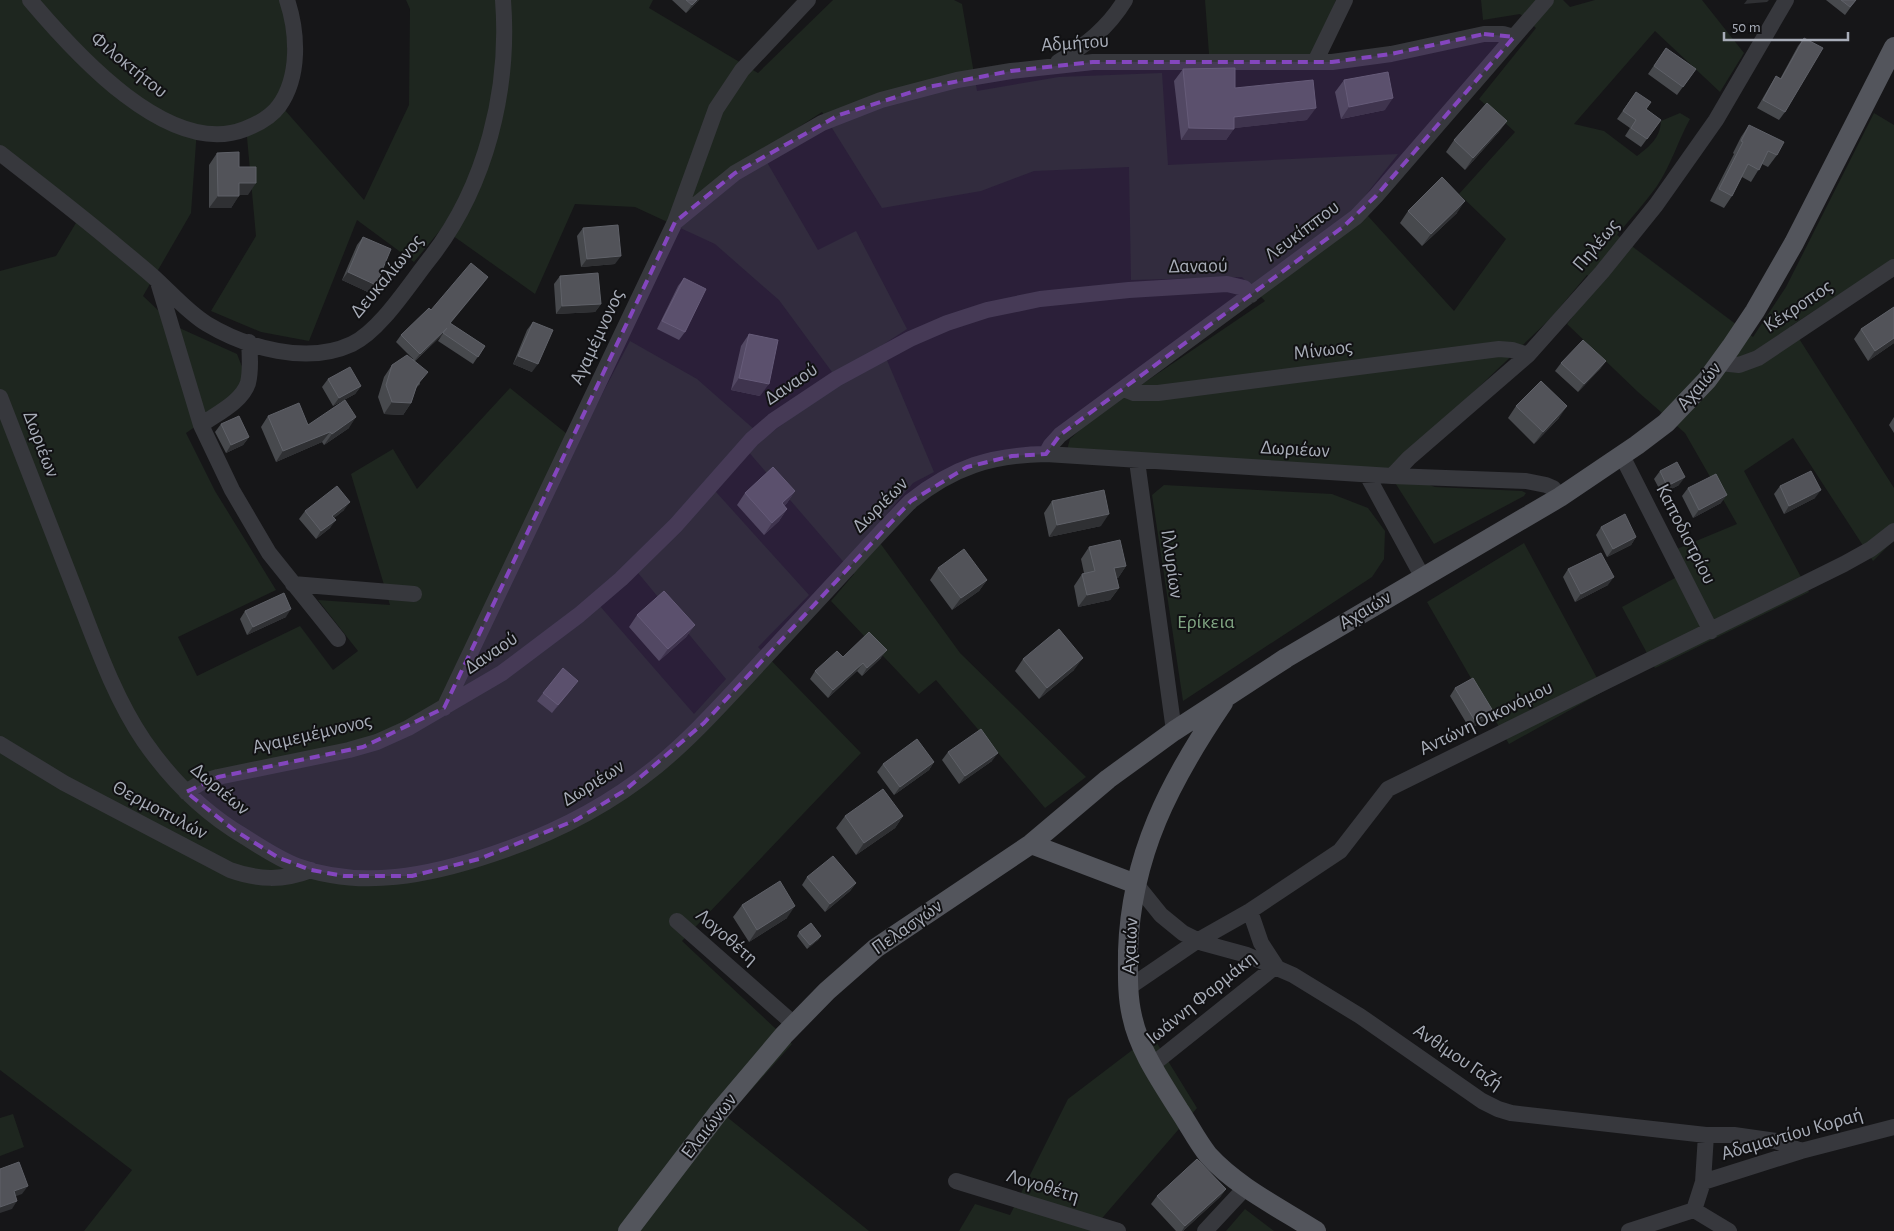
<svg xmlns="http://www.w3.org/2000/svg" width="1894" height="1231" font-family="'Alegreya Sans',sans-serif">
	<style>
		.green { fill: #1e261f; fill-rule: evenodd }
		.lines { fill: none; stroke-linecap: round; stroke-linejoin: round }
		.minor { stroke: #37383d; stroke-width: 16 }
		.major { stroke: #53555c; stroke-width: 20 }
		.wall { fill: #47494d }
		.shaded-wall { fill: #2f3033 }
		.building { fill: #525359; stroke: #5f6168 }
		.marked { fill: #8446be; fill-opacity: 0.2; stroke: #8446be; stroke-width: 4; stroke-dasharray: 10 6; stroke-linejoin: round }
		.labels { text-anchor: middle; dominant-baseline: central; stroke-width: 4; stroke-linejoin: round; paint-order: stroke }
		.street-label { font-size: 20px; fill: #a8adb8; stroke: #111113 }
		.park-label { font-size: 20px; fill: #7fa381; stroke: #111113 }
	</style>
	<rect width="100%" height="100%" fill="#161618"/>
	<path class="green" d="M0 0H281L288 37 286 78 276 100 364 200 409 105 410 9 406 0H653L649 8 758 73 833 0H954L962 4 977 91 1059 77 1162 73 1168 165 1398 154 1358 205 1454 311 1506 239 1459 194 1515 132 1479 99 1536 28 1520 14 1483 20 1481 0H1563L1570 7 1595 0H1702L1744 53 1720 92 1655 31 1574 124 1604 131 1637 156C1650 146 1660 138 1661 121L1680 113 1690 119C1678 141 1671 165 1657 186 1645 203 1630 219 1617 235L1753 337 1786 287 1874 113 1894 125V259L1791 326 1894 488V540L1873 561 1793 438 1744 471 1809 592 1655 668 1622 607 1684 573 1672 551 1737 524 1685 433 1638 392 1567 324 1599 283 1587 275 1551 318 1433 431 1388 470 1435 487 1522 491 1526 493 1524 496 1434 544 1387 470 1067 450 1070 439 1095 416 1265 301 1242 277 1131 280 1129 167 1034 171 981 191 882 208 822 112 761 152 818 250 856 231 907 329 881 346 934 472 913 483 872 532 960 653 1086 777 1045 808 936 680 919 694 831 601 854 574 740 442 707 482 809 595 758 647 861 753 682 941 792 1044 727 1117 869 1231H84L132 1170 0 1070V271L56 256 79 218 0 149ZM246 126 256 236 211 311 261 332 309 341 357 220 414 262 442 228 535 294 575 204 635 207 715 244 779 300 832 372 837 384 764 438 697 379 630 341 577 442 510 388 417 489 393 449 351 474 390 605 318 600 358 651 333 670 300 626 197 676 178 637 276 590 215 491 186 433 221 409 246 377 237 354 175 326 143 296 191 213 197 129ZM629 562 726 679 694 714 592 597Z
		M1205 0H1336L1315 54H1209Z
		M1164 485 1332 494 1368 508 1385 531 1384 559 1372 577 1183 701 1152 495Z
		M1524 543 1604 691 1509 744 1427 602Z
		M1152 1035 1197 1108 1091 1231H959L975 1204 1010 1215 1068 1099Z
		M13 1114 24 1147 0 1156V1118Z
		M1245 1209 1274 1231H1226Z"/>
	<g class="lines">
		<path class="minor" d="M30 0C74 52 169 159 245 129 258 124 271 117 279 106 300 77 298 33 287 0
			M1058 62C1086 45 1108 28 1125 0
			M1315 62 1345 0
			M0 153C37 182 75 211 112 242 127 255 143 267 158 281 174 296 189 313 207 324 247 348 307 365 352 344 381 330 410 283 431 257 486 186 510 90 503 0
			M675 222 735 173 822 123 881 100 957 80 1011 71 1093 62H1332L1391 54 1484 34H1503L1514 37
			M158 282 201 425 232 490 269 553 338 639
			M1720 363 1739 365 1758 358 1894 267
			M1124 389 1134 393H1158L1499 349 1512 350 1528 355
			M0 397C25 461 50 525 75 590 95 641 113 695 144 741 171 780 204 813 245 837 262 848 279 859 297 866 361 890 431 875 493 854 553 834 608 806 657 766 690 739 718 708 747 677 780 641 814 605 847 569 868 546 889 523 911 501 954 467 991 455 1046 454L1392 476 1526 481 1546 485 1553 488 1560 497
			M201 425C216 414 242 402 248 383 251 370 250 356 249 342
			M1046 454 1051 445 1060 435 1356 217 1376 196 1546 0
			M1622 456 1711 631
			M1137 461 1174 731
			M1367 475 1422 576
			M1392 476 1409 458 1528 355 1602 272 1656 205 1716 120 1786 0
			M293 584 414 594
			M444 708 675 222 716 109 742 70 808 0
			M0 744 64 783 230 870C258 880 283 881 311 870
			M186 792 202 782 218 777 349 750 377 742 408 728 502 673 579 615 621 579 676 525 752 439 773 421 836 379 910 339 947 323 987 310 1040 299 1129 290 1227 284 1244 288 1251 295
			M1136 884 1161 915 1183 933 1203 943 1247 955 1293 975 1360 1016 1482 1101 1498 1109 1511 1113 1706 1135H1734L1776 1141 1801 1151
			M677 921 794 1024
			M1128 988 1197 941 1250 911 1340 851 1388 789 1844 564 1871 549 1894 531
			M1152 1065 1276 966 1261 943 1250 911
			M956 1181 1118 1231
			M1703 1182 1801 1151 1894 1127
			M1694 1210 1703 1182 1706 1135
			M1694 1210 1729 1231
			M1205 1231 1246 1187
			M1629 1231 1694 1210"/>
		<path class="major" d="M1223 703C1170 781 1131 855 1128 951 1128 973 1127 995 1132 1016 1139 1050 1161 1081 1179 1110 1189 1125 1197 1141 1208 1155 1237 1187 1280 1208 1316 1231
			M1031 844 1136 884
			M628 1231 718 1113 784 1035 827 991 876 948 1031 844 1108 779 1174 731 1286 658 1560 497 1637 445 1666 423 1707 380 1731 347 1755 311 1794 243 1894 47"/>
	</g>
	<path class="wall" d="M672 0H699L686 13Z
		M1826 0H1856L1845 15Z
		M1804 38 1785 112 1779 120 1757 108 1771 84 1776 76 1780 79 1798 46Z
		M1666 48 1696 69 1677 95 1648 74Z
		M1183 69 1235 88 1307 120 1234 128 1226 140H1181L1174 81Z
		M1344 80 1385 110 1341 119 1335 92Z
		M1636 92 1646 109 1661 120 1641 147 1625 136 1630 128 1617 119Z
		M1507 121 1498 133 1465 170 1446 152 1454 140Z
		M1749 125 1777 155 1768 167 1762 164 1751 182 1742 177 1732 196 1724 208 1710 201 1734 154 1733 153 1741 137Z
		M217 153 239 167 248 195H239L231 208H209V165Z
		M1408 211 1457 213 1422 246 1400 223Z
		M583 228 615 264 581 267 577 236Z
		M363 237 370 293 342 280 357 245Z
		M560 276 601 304 595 312 556 314 554 284Z
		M488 277 450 323 485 346 473 364 438 341 442 335 415 361 420 384 416 388 411 403 403 415 384 414 378 397 384 377 392 365 413 359 396 342 401 335 431 310Z
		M684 278 685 332 679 340 657 329 678 286Z
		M1894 307V343L1868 361 1854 339 1861 329Z
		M533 322 532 372 513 364 527 330Z
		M749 334 760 396 731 390 741 346Z
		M1606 361 1600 369 1578 392 1555 371 1561 363Z
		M328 379 361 386 355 394 333 406 322 387Z
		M1516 406 1559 418 1534 444 1508 418Z
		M268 416 308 425 349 428 324 445 322 442 276 462 261 427Z
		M1894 417V433L1889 425Z
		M221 424 249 437 243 445 226 453 215 432Z
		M1660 471 1679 485 1662 494 1654 479Z
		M1780 486 1815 498 1784 514 1774 494Z
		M1688 488 1721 503 1693 518 1682 496Z
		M795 491 787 503 784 506 787 509 779 521 764 535 737 505 745 493Z
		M1052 501 1101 526 1049 537 1044 513Z
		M344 510 334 518 330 528 316 539 299 519 305 511Z
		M1601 527 1636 537 1631 545 1607 557 1596 535Z
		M1089 547 1126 566 1118 578H1117L1119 588 1110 600 1078 607 1074 586 1082 574 1084 573 1081 559Z
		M938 568 987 580 979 591 952 610 930 580Z
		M1568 569 1608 585 1575 602 1563 577Z
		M245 611 286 617 247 635 240 619Z
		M637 615 695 625 686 637 659 661 629 627Z
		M843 657 881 658 862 676 857 671 828 698 810 679 815 671Z
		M1023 659 1074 670 1039 699 1015 671Z
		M1455 688 1487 719 1470 729 1450 696Z
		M572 689 552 713 537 701 543 693Z
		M948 752 992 761 959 784 942 760Z
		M934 762 929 770 894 795 877 772 883 764Z
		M845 816H903L895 828 856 855 836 828Z
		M807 877 856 883 850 891 825 912 802 885Z
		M742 905 787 918 749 942 733 917Z
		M799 932 821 936 818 940 807 949 797 936Z
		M1226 1189 1220 1197 1183 1231H1176L1151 1204 1157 1196Z"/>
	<path class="shaded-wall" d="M697 0H699L686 13 692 5Z
		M1747 0H1769L1767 2 1744 4Z
		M1393 98 1385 110 1341 119 1349 107Z
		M1316 108 1307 120 1226 129 1234 117Z
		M1507 121 1498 133 1465 170 1473 158Z
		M1189 128 1234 129 1226 140H1181Z
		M239 183H256L248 195H231Z
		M218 196H239L231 208H209Z
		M1465 201 1457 213 1422 246 1431 234Z
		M621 256 615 264 581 267 587 259Z
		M348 272 376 285 370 293 342 280Z
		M488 277 483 284 446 329 447 328 442 335 414 361 420 354 450 323Z
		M601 304 595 312 556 314 562 306Z
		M1894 338V343L1868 361 1875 351Z
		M518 356 538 364 532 372 513 364Z
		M1606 361 1600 369 1578 392 1584 384Z
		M739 378 769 384 760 396 731 390Z
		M361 386 355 394 333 406 339 398Z
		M392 402 411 403 403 415 384 414Z
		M1567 406 1559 418 1534 444 1543 432Z
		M356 417 349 428 324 445 332 434Z
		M330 432 322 442 276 462 283 451Z
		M249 437 243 445 226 453 231 445Z
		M1685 477 1679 485 1662 494 1667 486Z
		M1821 490 1815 498 1784 514 1789 506Z
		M795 491 787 503 774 515 782 503Z
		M1727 495 1721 503 1693 518 1699 510Z
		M350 502 344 510 327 524 332 516Z
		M787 509 779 521 764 535 772 523Z
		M1109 514 1101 526 1049 537 1057 525Z
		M336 520 330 528 316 539 321 531Z
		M1636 537 1631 545 1607 557 1613 549Z
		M1126 566 1118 578 1106 580 1114 568Z
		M1614 577 1608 585 1575 602 1581 594Z
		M987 580 979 591 952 610 961 598Z
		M1119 588 1110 600 1078 607 1087 595Z
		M291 609 286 617 247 635 253 627Z
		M695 625 686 637 659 661 668 649Z
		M887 650 881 658 862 676 867 668Z
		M1083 658 1074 670 1039 699 1047 688Z
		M863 663 857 671 828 698 833 690Z
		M578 681 572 689 552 713 558 705Z
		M1493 711 1487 719 1470 729 1475 721Z
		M998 753 992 761 959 784 965 776Z
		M934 762 929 770 894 795 900 787Z
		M903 816 895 828 856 855 864 843Z
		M856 883 850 891 825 912 830 904Z
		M795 906 787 918 749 942 757 930Z
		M821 936 818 940 807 949 810 945Z
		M28 1186 22 1194 8 1199 14 1191Z
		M1226 1189 1220 1197 1183 1231H1182L1185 1226Z
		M17 1201 12 1209 0 1213V1207Z"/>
	<path class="building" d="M686 0H697L692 5Z
		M1841 0H1856L1850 7Z
		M1804 38 1823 48 1785 112 1763 100 1776 76 1781 79Z
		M1666 48 1696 69 1683 87 1654 66Z
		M1235 68V88L1313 80 1316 108 1234 117V129L1189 128 1183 69Z
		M1388 72 1393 98 1349 107 1344 80Z
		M1636 92 1651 102 1646 109 1661 120 1647 139 1631 128 1636 120 1623 111Z
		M1487 103 1507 121 1473 158 1454 140Z
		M1749 125 1784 142 1777 155 1768 151 1759 170 1748 164 1732 196 1719 189 1743 142 1741 141Z
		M239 152V167H256V183H239V196H218L217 153Z
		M1442 177 1465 201 1431 234 1408 211Z
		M618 225 621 256 587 259 583 228Z
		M363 237 391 249 376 285 348 272Z
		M471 263 488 277 450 323 485 346 478 357 443 333 447 328 420 354 401 335 429 308 431 310Z
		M598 273 601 304 562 306 560 276Z
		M684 278 706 289 685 332 662 321Z
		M1894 307V338L1875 351 1861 329Z
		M533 322 553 330 538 364 518 356Z
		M749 334 778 340 769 384 739 378Z
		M1583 340 1606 361 1584 384 1561 363Z
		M407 355 428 372 417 385 411 403 392 402 386 385 392 365Z
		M350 367 361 386 339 398 328 379Z
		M1541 381 1567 406 1543 432 1516 406Z
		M345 400 356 417 332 434 330 432 283 451 268 416 299 403 308 425Z
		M239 416 249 437 231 445 221 424Z
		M1677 462 1685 477 1667 486 1660 471Z
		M773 467 795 491 782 503 787 509 772 523 745 493Z
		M1811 471 1821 490 1789 506 1780 486Z
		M1716 474 1727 495 1699 510 1688 488Z
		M337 486 350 502 332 516 336 520 321 531 305 511Z
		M1104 490 1109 514 1057 525 1052 501Z
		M1625 514 1636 537 1613 549 1601 527Z
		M1120 540 1126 566 1114 568 1119 588 1087 595 1082 574 1095 571 1089 547Z
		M964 549 987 580 961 598 938 568Z
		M1601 553 1614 577 1581 594 1568 569Z
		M664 591 695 625 668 649 637 615Z
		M284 593 291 609 253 627 245 611Z
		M1059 629 1083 658 1047 688 1023 659Z
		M869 632 887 650 867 668 863 663 833 690 815 671 837 651 843 657Z
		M563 668 578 681 558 705 543 693Z
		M1473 678 1493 711 1475 721 1455 688Z
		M981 729 998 753 965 776 948 752Z
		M917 739 934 762 900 787 883 764Z
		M883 789 903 816 864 843 845 816Z
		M833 856 856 883 830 904 807 877Z
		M780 881 795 906 757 930 742 905Z
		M811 923 821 936 810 945 799 932Z
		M1197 1159 1226 1189 1185 1226 1157 1196Z
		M19 1162 28 1186 14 1191 17 1201 0 1207V1169Z"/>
	<path class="marked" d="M1484 34 1514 37 1376 196 1343 227 1060 435 1046 454 1012 456 967 467 911 501 704 723 624 791 576 820 479 859 412 876H344L311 870 279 858 234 830 186 792 218 777 363 747 444 708 675 222 735 173 839 115 928 87 1011 71 1093 62H1332L1391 54Z"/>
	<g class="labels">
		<g class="street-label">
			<text transform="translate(1075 43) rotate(-4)">Αδμήτου</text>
			<text transform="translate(129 65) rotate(39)">Φιλοκτήτου</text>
			<text transform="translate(1302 231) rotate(-37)">Λευκίππου</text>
			<text transform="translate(1596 245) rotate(-50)">Πηλέως</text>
			<text transform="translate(1198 266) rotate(-1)">Δαναού</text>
			<text transform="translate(387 276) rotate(-50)">Δευκαλίωνος</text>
			<text transform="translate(1798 306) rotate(-34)">Κέκροπος</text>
			<text transform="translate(597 337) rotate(-65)">Αγαμέμνονος</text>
			<text transform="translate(1323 350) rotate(-7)">Μίνωος</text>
			<text transform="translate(791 384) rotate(-34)">Δαναού</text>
			<text transform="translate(1699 386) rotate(-49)">Αχαιών</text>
			<text transform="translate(41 444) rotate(69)">Δωριέων</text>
			<text transform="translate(1295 449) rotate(3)">Δωριέων</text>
			<text transform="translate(880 505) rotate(-45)">Δωριέων</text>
			<text transform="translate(1686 534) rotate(63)">Καποδιστρίου</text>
			<text transform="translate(1172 564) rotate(82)">Ιλλυρίων</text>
			<text transform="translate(1365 610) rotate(-31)">Αχαιών</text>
			<text transform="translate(491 653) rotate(-34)">Δαναού</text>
			<text transform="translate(1486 718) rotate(-26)">Αντώνη Οικονόμου</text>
			<text transform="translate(312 734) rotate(-13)">Αγαμεμέμνονος</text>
			<text transform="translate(593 783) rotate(-32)">Δωριέων</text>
			<text transform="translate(220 789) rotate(40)">Δωριέων</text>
			<text transform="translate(160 810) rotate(28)">Θερμοπυλών</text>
			<text transform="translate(907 927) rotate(-35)">Πελασγών</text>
			<text transform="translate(727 937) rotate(41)">Λογοθέτη</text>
			<text transform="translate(1130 946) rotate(-87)">Αχαιών</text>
			<text transform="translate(1201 998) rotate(-39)">Ιωάννη Φαρμάκη</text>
			<text transform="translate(1458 1057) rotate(34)">Ανθίμου Γαζή</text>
			<text transform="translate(709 1126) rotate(-52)">Ελαιώνων</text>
			<text transform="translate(1792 1134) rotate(-16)">Αδαμαντίου Κοραή</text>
			<text transform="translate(1043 1186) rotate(17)">Λογοθέτη</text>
		</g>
		<g class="park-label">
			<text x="1206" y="622">Ερίκεια</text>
		</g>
	</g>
	<path d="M1724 32v8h124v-8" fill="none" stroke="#a8adb8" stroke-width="2.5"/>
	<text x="1732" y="32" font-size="15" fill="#a8adb8" stroke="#111113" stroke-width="4" paint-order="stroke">50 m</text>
</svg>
